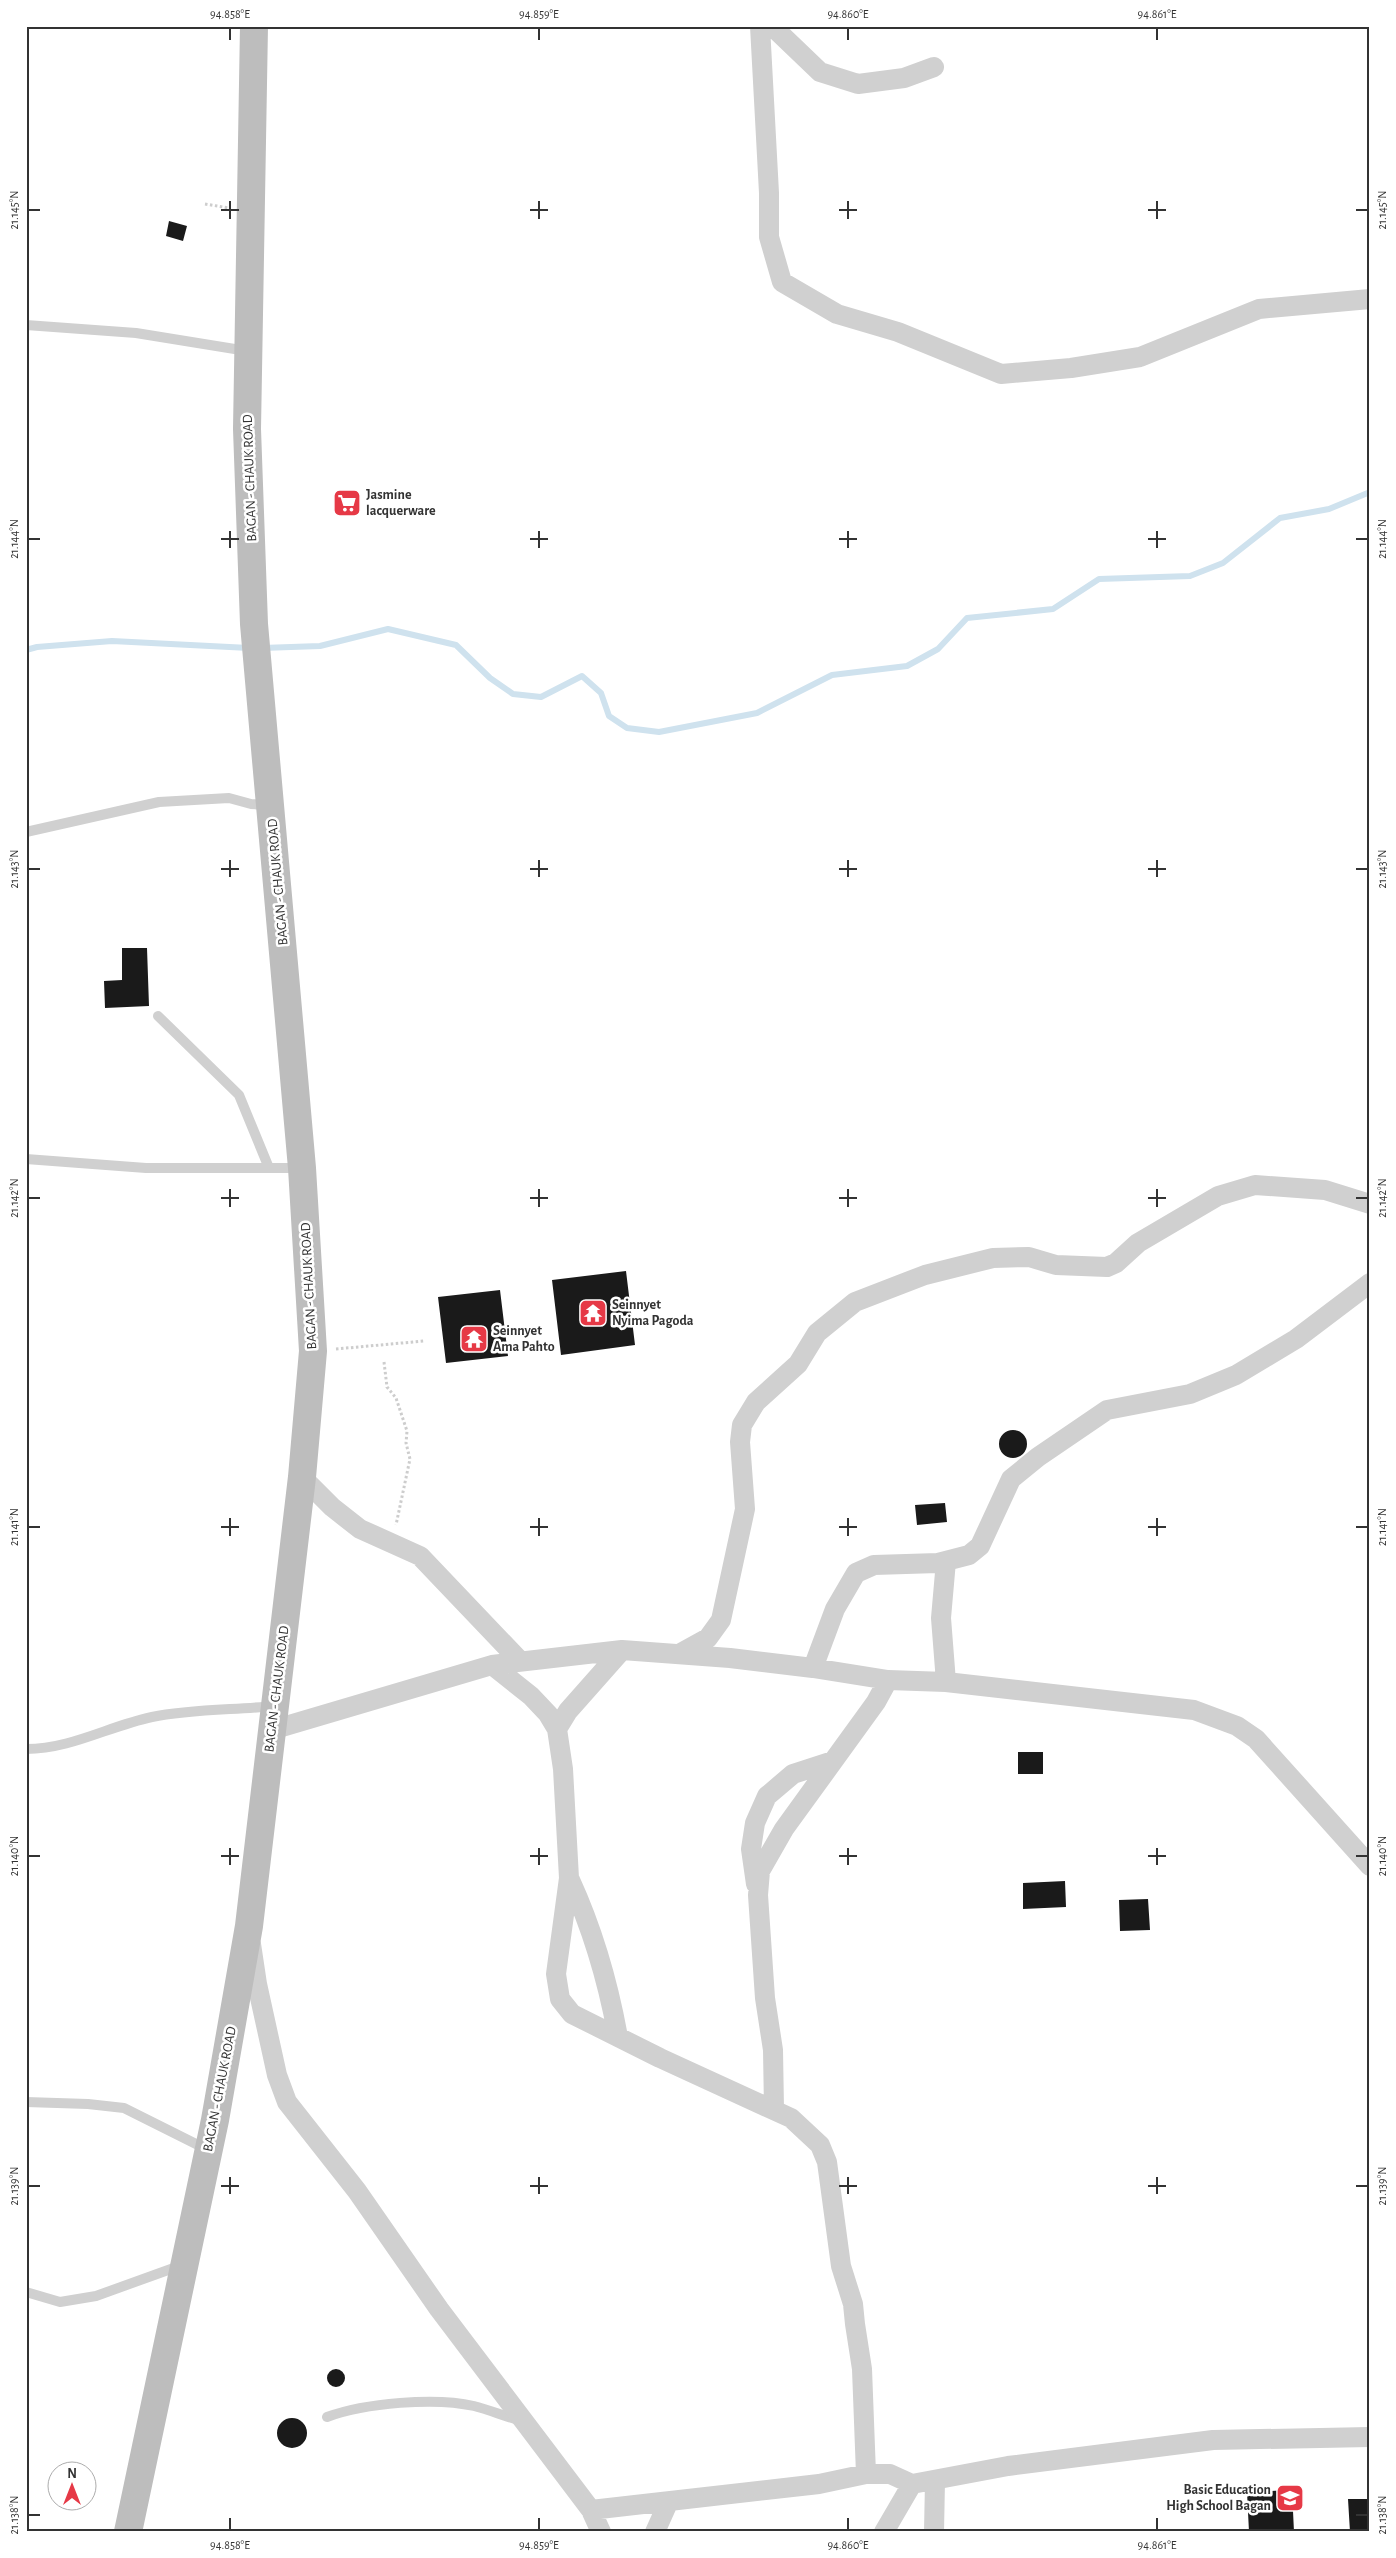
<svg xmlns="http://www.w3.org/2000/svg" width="1396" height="2558" font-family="'Alegreya Sans',sans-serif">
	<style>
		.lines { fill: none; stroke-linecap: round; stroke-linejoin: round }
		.stream { stroke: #cfe2ee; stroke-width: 6 }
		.building { fill: #1a1a1a }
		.path { stroke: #cdcdcd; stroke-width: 3; stroke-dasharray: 2.5 2.5; stroke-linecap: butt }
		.service { stroke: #d0d0d0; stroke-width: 10 }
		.minor { stroke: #d0d0d0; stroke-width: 20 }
		.secondary { stroke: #bdbdbd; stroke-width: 28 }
		.ticks { fill: none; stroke: #333; stroke-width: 2 }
		.labels { text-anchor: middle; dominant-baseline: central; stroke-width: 5; stroke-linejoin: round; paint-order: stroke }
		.street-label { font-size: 14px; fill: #333; stroke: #fff }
		.poi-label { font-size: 14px; font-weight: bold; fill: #333; stroke: #fff; text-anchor: start }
		.neatline { fill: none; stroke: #333; stroke-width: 2 }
		.ticks-label { font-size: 12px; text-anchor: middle; fill: #333 }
	</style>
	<rect width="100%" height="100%" fill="#fff"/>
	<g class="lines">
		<path class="stream" d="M262 648 320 646 388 629 456 645 490 678 513 694 541 697 582 676 601 693 609 716 627 728 659 732 757 713 832 675 907 666 938 649 967 618 1053 609 1099 579 1190 576 1223 563 1280 518 1329 509 1370 492
			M26 650 37 647 112 641 249 648"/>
	</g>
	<path class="building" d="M169 221 187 226 183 241 166 236Z
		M122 948H147L149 1006 105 1008 104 981 122 980Z
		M626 1271 635 1345 561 1355 552 1280Z
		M500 1290 508 1356 446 1363 438 1297Z
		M999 1444a14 14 0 1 1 28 0a14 14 0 1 1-28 0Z
		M945 1503 947 1522 917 1525 915 1505Z
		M1018 1752H1043V1774H1018Z
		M1065 1881 1066 1907 1023 1909V1883Z
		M1148 1899 1150 1930 1120 1931 1119 1900Z
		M327 2378a9 9 0 1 1 18 0a9 9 0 1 1-18 0Z
		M277 2433a15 15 0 1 1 30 0a15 15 0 1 1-30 0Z
		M1292 2490 1294 2532H1249L1247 2492Z
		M1348 2499H1370V2532H1350Z"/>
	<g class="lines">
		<path class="path" d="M205 204 229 208
			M336 1349 424 1341
			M384 1362 387 1387 396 1398 407 1431 406 1443 410 1459 396 1525"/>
		<path class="service" d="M26 325 136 333 247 351
			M26 832 159 802 229 798 251 804 268 805
			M158 1016 239 1095 269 1168
			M26 1159 146 1168H301
			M26 1749C71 1749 109 1726 152 1717 190 1709 235 1710 274 1706
			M26 2102 88 2104 124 2108 208 2150
			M26 2292 60 2302 96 2296 182 2265
			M327 2417C365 2403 435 2397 474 2406 490 2410 506 2417 522 2421"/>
		<path class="minor" d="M760 26 769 193V237L782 282 837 314 898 332 1001 374 1071 368 1140 357 1259 309 1370 299
			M772 26 820 72 858 84 904 78 934 67
			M302 1477 332 1507 360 1529 420 1556 521 1662
			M679 1654 708 1638 721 1620 745 1509 740 1442 742 1425 756 1402 798 1364 817 1333 855 1302 925 1275 993 1258 1029 1257 1056 1265 1107 1267 1116 1263 1138 1243 1218 1196 1255 1185 1325 1190 1370 1204
			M492 1665 531 1696 548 1714 557 1729 563 1769 569 1878 556 1974 560 1999 572 2014 660 2058 791 2118 820 2145 827 2162 841 2266 853 2304 855 2324 862 2369 866 2474
			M813 1668 835 1609 856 1573 874 1565 938 1563 969 1555 980 1546 1011 1479 1038 1457 1107 1410 1190 1394 1236 1375 1296 1339 1370 1283
			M946 1682 941 1618 946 1561
			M557 1729 568 1711 622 1650
			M272 1730 492 1665 622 1650 730 1658 813 1668 888 1680 946 1682 1194 1710 1237 1726 1256 1739 1370 1866
			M570 1880C593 1930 608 1982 618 2037
			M756 1884 751 1849 755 1823 767 1796 793 1774 833 1761
			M251 1944 257 1984 277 2075 287 2102 357 2191 439 2309 591 2510 601 2532
			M774 2109 773 2050 765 1998 758 1895 760 1871 784 1829 876 1702 888 1680
			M591 2510 819 2484 866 2474H890L912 2484 1008 2466 1213 2440 1370 2437
			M655 2532 668 2503
			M884 2532 912 2484
			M934 2532 935 2481"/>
		<path class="secondary" d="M128 2532 215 2120 249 1926 302 1477 313 1351 302 1168 254 624 247 429 254 26"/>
	</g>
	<path class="ticks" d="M230 28V40M539 28V40M848 28V40M1157 28V40M230 201V219M539 201V219M848 201V219M1157 201V219M28 210H40M221 210H239M530 210H548M839 210H857M1148 210H1166M1356 210H1368M230 531V548M539 531V548M848 531V548M1157 531V548M28 539H40M221 539H239M530 539H548M839 539H857M1148 539H1166M1356 539H1368M230 860V877M539 860V877M848 860V877M1157 860V877M28 869H40M221 869H239M530 869H548M839 869H857M1148 869H1166M1356 869H1368M230 1189V1207M539 1189V1207M848 1189V1207M1157 1189V1207M28 1198H40M221 1198H239M530 1198H548M839 1198H857M1148 1198H1166M1356 1198H1368M230 1518V1536M539 1518V1536M848 1518V1536M1157 1518V1536M28 1527H40M221 1527H239M530 1527H548M839 1527H857M1148 1527H1166M1356 1527H1368M230 1848V1865M539 1848V1865M848 1848V1865M1157 1848V1865M28 1856H40M221 1856H239M530 1856H548M839 1856H857M1148 1856H1166M1356 1856H1368M230 2177V2194M539 2177V2194M848 2177V2194M1157 2177V2194M28 2186H40M221 2186H239M530 2186H548M839 2186H857M1148 2186H1166M1356 2186H1368M28 2515H40M1356 2515H1368M230 2518V2530M539 2518V2530M848 2518V2530M1157 2518V2530"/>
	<defs>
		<symbol id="supermarket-square" viewBox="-11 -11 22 22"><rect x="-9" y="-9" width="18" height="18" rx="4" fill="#e63946" stroke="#fff"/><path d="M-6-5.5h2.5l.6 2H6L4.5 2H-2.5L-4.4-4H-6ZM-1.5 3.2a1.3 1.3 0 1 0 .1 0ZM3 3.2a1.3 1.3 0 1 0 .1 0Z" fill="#fff"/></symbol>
		<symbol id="temple-square" viewBox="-11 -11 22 22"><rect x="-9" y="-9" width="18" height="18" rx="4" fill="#e63946" stroke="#fff"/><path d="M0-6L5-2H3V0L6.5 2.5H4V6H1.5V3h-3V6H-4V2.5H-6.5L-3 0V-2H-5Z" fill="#fff"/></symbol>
		<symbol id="school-square" viewBox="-11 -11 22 22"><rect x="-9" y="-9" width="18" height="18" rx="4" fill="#e63946" stroke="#fff"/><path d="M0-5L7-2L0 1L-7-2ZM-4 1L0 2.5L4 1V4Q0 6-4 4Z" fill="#fff"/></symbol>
	</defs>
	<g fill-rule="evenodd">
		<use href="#supermarket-square" x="331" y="487" width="32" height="32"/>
		<use href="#temple-square" x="577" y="1297" width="32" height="32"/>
		<use href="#temple-square" x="458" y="1323" width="32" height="32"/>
		<use href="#school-square" x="1274" y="2482" width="32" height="32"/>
	</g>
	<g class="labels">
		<g class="street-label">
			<text transform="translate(250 478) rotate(-92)">BAGAN - CHAUK ROAD</text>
			<text transform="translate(278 882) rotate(-95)">BAGAN - CHAUK ROAD</text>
			<text transform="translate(309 1286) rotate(-93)">BAGAN - CHAUK ROAD</text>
			<text transform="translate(277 1689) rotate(-83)">BAGAN - CHAUK ROAD</text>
			<text transform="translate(220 2089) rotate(-79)">BAGAN - CHAUK ROAD</text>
		</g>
		<g class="poi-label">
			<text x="366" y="495">Jasmine<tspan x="366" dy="16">lacquerware</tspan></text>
			<text x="612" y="1305">Seinnyet<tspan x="612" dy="16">Nyima Pagoda</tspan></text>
			<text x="493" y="1331">Seinnyet<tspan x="493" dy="16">Ama Pahto</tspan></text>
			<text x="1271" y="2490" text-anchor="end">Basic Education<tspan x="1271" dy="16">High School Bagan</tspan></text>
		</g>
	</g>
	<rect width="1396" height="2558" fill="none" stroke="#ffffff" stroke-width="55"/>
	<g transform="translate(72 2486)"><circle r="24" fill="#ffffff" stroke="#adadad"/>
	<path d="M0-4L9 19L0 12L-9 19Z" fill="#e63946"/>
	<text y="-8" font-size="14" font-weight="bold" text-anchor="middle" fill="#333333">N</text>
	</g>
	<rect x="28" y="28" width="1340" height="2502" class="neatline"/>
	<g class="ticks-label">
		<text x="230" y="18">94.858°E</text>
		<text x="539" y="18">94.859°E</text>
		<text x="848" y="18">94.860°E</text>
		<text x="1157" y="18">94.861°E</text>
		<text transform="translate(14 210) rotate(-90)" y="4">21.145°N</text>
		<text transform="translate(1382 210) rotate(-90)" y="4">21.145°N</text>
		<text transform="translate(14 539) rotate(-90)" y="4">21.144°N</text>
		<text transform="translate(1382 539) rotate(-90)" y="4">21.144°N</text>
		<text transform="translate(14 869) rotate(-90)" y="4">21.143°N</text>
		<text transform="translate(1382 869) rotate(-90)" y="4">21.143°N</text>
		<text transform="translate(14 1198) rotate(-90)" y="4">21.142°N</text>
		<text transform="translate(1382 1198) rotate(-90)" y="4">21.142°N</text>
		<text transform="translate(14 1527) rotate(-90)" y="4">21.141°N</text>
		<text transform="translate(1382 1527) rotate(-90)" y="4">21.141°N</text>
		<text transform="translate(14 1856) rotate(-90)" y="4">21.140°N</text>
		<text transform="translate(1382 1856) rotate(-90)" y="4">21.140°N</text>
		<text transform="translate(14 2186) rotate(-90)" y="4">21.139°N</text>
		<text transform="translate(1382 2186) rotate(-90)" y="4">21.139°N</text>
		<text transform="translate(14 2515) rotate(-90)" y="4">21.138°N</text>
		<text transform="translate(1382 2515) rotate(-90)" y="4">21.138°N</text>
		<text x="230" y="2549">94.858°E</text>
		<text x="539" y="2549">94.859°E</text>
		<text x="848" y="2549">94.860°E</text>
		<text x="1157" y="2549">94.861°E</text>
	</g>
</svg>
